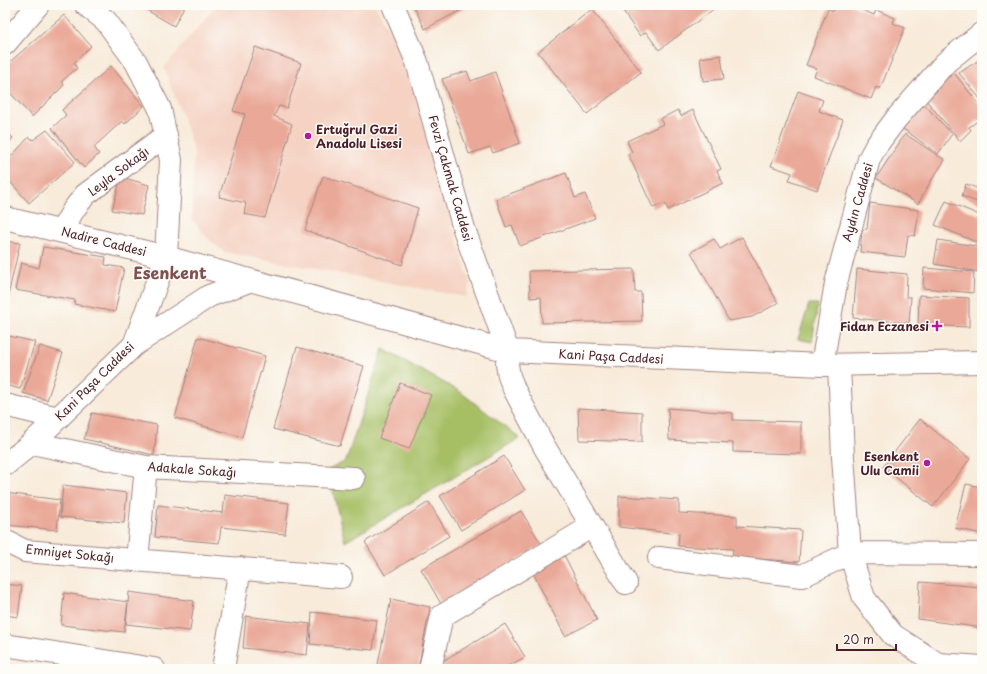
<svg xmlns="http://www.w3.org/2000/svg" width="987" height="674" font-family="'Playpen Sans',sans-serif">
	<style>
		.built { fill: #f5d2c2 }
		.green { fill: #a6bf65; stroke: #786f48 }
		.building { fill: #eaa998 }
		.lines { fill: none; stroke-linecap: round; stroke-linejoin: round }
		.minor-casing { stroke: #a18582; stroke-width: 24 }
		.tertiary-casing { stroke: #a18582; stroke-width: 24 }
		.minor { stroke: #fff; stroke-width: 22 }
		.tertiary { stroke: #fff; stroke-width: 22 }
		.poi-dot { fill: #b5179e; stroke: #fdfcf7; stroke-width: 1.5 }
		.labels { text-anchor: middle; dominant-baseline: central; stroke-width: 3; stroke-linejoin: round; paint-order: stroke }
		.poi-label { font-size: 12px; font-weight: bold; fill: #4a1f2b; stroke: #fdfcf7; text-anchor: end }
		.street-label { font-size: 12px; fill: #4a1f2b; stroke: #fdfcf7 }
		.district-label { font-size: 16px; font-weight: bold; fill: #824f51; stroke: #fdfcf7 }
	</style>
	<rect width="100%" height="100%" fill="#fdfcf7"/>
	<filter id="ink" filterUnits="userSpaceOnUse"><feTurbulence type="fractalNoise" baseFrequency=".025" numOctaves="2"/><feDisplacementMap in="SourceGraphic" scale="8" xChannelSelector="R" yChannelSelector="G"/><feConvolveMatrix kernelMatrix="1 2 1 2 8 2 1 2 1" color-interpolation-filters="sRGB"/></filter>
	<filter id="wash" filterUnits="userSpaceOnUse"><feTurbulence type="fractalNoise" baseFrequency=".012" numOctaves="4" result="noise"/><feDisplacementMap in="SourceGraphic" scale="16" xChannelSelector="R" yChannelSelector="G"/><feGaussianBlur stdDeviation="0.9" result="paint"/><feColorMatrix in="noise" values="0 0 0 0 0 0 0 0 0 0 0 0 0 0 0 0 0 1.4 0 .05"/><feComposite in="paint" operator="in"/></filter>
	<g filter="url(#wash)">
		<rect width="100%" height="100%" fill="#f8ebda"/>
		<path class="built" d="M216 5H375L392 35 416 98 470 284 466 297 224 252 207 238 192 219 194 153 183 118 164 68Z"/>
		<path class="green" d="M809 304H818L812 342 798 339Z
			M383 349 459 391 520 438 345 542 328 470 346 461Z"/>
		<g id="blocks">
			<path class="building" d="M138 5H185L174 26Z
				M413 5H471L425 29Z
				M632 5H719L659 50 646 32 640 36 623 12Z
				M835 5H851L874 15 876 10 895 18 893 23 905 28 880 89 876 87 871 99 814 76 817 69 806 65 828 9 833 11Z
				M592 9 641 72 587 114 538 52Z
				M64 15 91 46 74 63 77 68 62 81 64 85 32 117 5 87V66Z
				M255 47 301 63 287 108 279 106 274 116 292 124 265 218 244 214 246 203 219 197 245 114 233 111Z
				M721 55 724 79 703 81 700 58Z
				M982 58V101L959 73Z
				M111 66 144 106 125 124 122 121 94 147 99 154 84 168 52 128 66 115 62 110Z
				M467 71 471 81 495 72 520 143 493 153 490 147 469 154 442 79Z
				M954 73 982 108V118L969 127 971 130 960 141 926 100 938 90 936 87Z
				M798 91 823 100 819 111 843 120 817 190 789 180 792 173 771 166Z
				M924 104 952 134 938 154 902 128Z
				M678 110 681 116 693 110 721 169 717 171 723 183 668 210 665 203 653 208 628 154 632 152 627 141 663 124 660 119Z
				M5 130 13 138 5 146Z
				M47 130 75 162 29 203 5 176V163L29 137 33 140Z
				M905 134 945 160 931 181 918 204 876 178Z
				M566 173 575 198 585 194 595 218 520 246 512 225 506 227 496 199Z
				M323 176 418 208 402 265 305 230Z
				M121 177 149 185 142 215 112 210Z
				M966 184 982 190V204L962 196Z
				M946 201 982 216 981 244 935 225Z
				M870 203 919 210 915 236 908 235 905 257 860 252 862 230 867 229Z
				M742 237 778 303 752 317 729 321 691 252 714 239 720 249Z
				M938 240 982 247 980 272 934 264Z
				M5 241 20 243 8 296 5 295Z
				M43 247 106 257 105 265 124 268 115 312 74 304 75 300 15 290 21 263 39 268Z
				M924 268 974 272 973 293 923 288Z
				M634 269 635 292H641L642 321 542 323 541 297 530 298 529 271Z
				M857 269 907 274 906 297H911L909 323 853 318Z
				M919 295 969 298V327L918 325Z
				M5 335 35 342 20 389 5 385Z
				M198 337 265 356 242 437 175 418Z
				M40 346 63 353 47 400 23 393Z
				M297 347 364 366 340 446 273 429Z
				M400 383 431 395 409 449 379 438Z
				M578 408 642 412V442L579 440Z
				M668 408 733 413V420L801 422V454L733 452V443L669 440Z
				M92 413 157 425 154 455 84 439Z
				M920 419 970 459 933 507 883 467Z
				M504 456 525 490 461 530 440 496Z
				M966 484 982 487V534L955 528Z
				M63 485 127 493 124 523 60 517Z
				M5 493 60 500 57 530 5 525Z
				M225 495 289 503 285 534 221 527 219 543 155 537 158 505 223 513Z
				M619 496 679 500V513L737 516V526L801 530 799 562 732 557 733 549 678 546 679 534 619 527Z
				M429 502 449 536 385 575 365 542Z
				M521 511 542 545 441 604 421 569Z
				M562 551 597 620 565 636 531 569Z
				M920 582 982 587V628L918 619Z
				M5 584 22 586 18 617 5 615Z
				M129 592 194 601 190 631 126 624Z
				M64 593 128 602 124 632 61 625Z
				M391 599 430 607 418 669H377Z
				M312 612 377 620 373 650 310 644Z
				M246 616 310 624 307 655 243 648Z
				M505 624 525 657 503 669H445L441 662Z"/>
		</g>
	</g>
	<g filter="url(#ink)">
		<use href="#blocks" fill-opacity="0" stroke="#a18582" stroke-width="1"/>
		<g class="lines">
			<defs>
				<path id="minor" d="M5 44 38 5
					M62 230 74 209 85 195 166 135
					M508 351 507 364 509 376 514 389 544 446 626 583
					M839 365 843 457 850 553 982 554
					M5 405 58 418
					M32 443 146 467 354 478
					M5 541 25 551 341 577
					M659 558 802 576 850 553 864 598 893 635 938 664 982 667
					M137 560 146 467
					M5 645 154 669
					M223 669 240 568
					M430 669 442 616 592 526"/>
				<path id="tertiary" d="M393 5 417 62 464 229 508 351
					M5 218 166 257 508 351 822 365 982 362
					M134 345 209 296 249 281
					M822 365 836 283 869 159 876 146 896 119 945 63 982 33
					M5 465 32 443 134 345 166 257 171 160 160 109 136 62 106 21 86 5"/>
			</defs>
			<use href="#minor" class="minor-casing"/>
			<use href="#tertiary" class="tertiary-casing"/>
			<use href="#minor" class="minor"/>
			<use href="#tertiary" class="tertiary"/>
		</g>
	</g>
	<g class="poi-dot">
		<circle cx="308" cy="136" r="4"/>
		<path d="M935 320h4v4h4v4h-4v4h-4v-4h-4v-4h4z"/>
		<circle cx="927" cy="463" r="4"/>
	</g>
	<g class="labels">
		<g class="poi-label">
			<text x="316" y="129" text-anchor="start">Ertuğrul Gazi<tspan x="316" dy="14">Anadolu Lisesi</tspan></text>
			<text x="929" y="326">Fidan Eczanesi</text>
			<text x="919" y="456">Esenkent<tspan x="919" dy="14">Ulu Camii</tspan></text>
		</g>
		<g class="street-label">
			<text transform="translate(118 171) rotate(-37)">Leyla Sokağı</text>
			<text transform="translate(451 178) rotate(74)">Fevzi Çakmak Caddesi</text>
			<text transform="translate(857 202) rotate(-74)">Aydın Caddesi</text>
			<text transform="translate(104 241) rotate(14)">Nadire Caddesi</text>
			<text transform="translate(611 356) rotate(3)">Kani Paşa Caddesi</text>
			<text transform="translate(94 381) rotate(-45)">Kani Paşa Caddesi</text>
			<text transform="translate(192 469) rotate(4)">Adakale Sokağı</text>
			<text transform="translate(70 553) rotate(6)">Emniyet Sokağı</text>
		</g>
		<g class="district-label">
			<text x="170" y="272">Esenkent</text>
		</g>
	</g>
	<rect width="987" height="674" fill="none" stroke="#fdfcf7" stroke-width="20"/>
	<path d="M837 644v6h59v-6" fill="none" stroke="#4a1f2b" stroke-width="2"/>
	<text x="843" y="644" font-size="12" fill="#4a1f2b" stroke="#fdfcf7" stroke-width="3" paint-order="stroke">20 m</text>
</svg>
